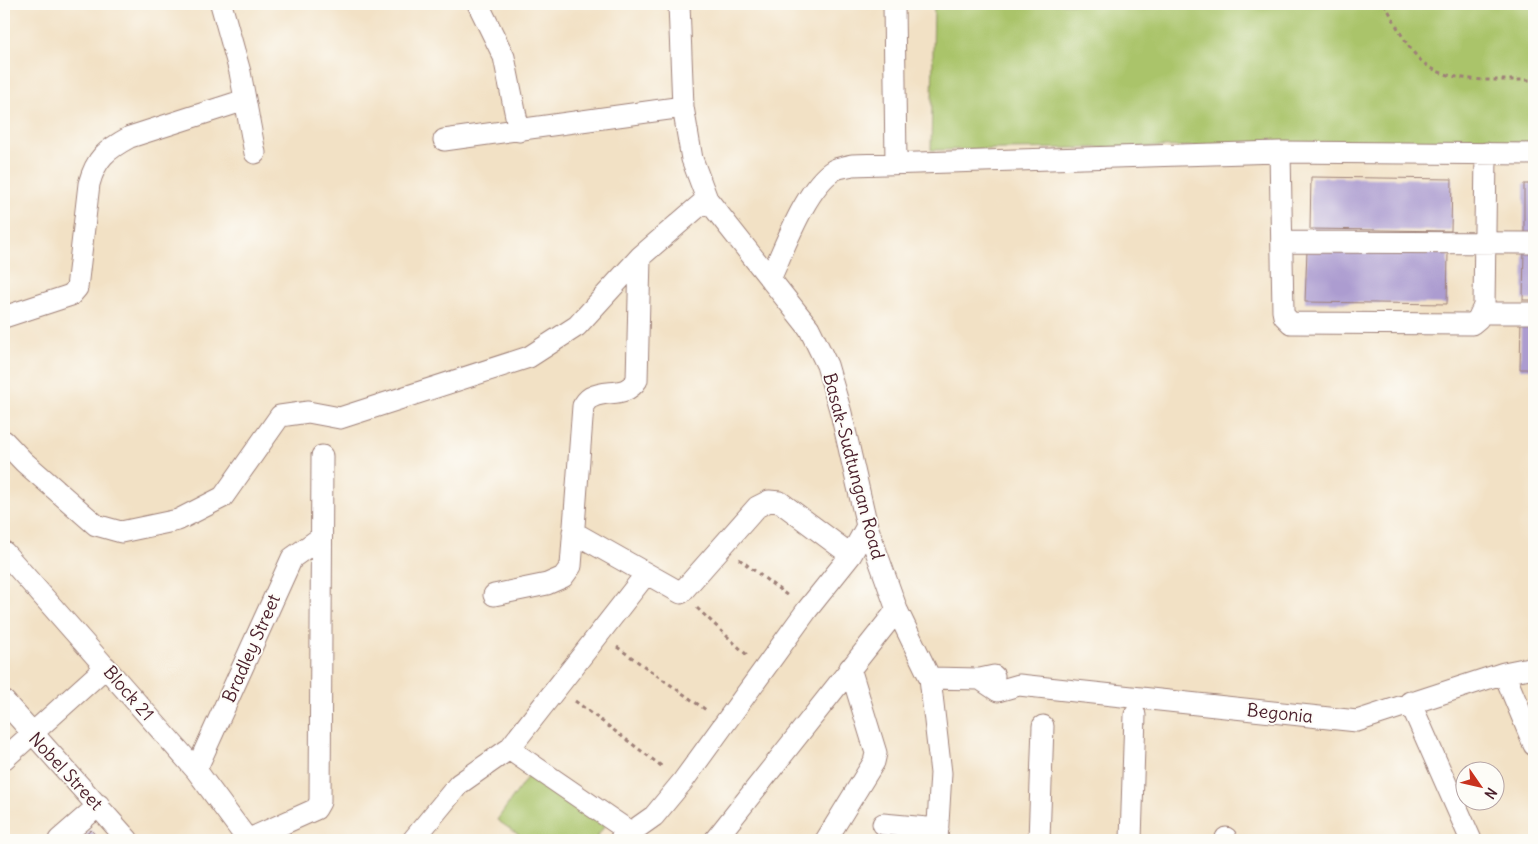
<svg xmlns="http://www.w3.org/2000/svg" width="1538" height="844" font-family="Delius,sans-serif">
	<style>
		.green { fill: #aac46a; stroke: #7a724a }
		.building { fill: #ac9cd0 }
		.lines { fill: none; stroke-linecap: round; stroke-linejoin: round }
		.street-casing { stroke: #9e8078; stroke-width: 23 }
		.path { stroke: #9e8078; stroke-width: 3; stroke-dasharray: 4 4; stroke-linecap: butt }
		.street { stroke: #fff; stroke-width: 21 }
		.labels { text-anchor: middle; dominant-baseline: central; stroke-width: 4; stroke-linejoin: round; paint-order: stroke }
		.street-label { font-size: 18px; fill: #4a1f2b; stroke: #fdfcf7 }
	</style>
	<rect width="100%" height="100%" fill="#fdfcf7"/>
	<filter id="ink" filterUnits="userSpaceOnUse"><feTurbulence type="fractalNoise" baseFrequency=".02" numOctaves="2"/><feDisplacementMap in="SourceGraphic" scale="10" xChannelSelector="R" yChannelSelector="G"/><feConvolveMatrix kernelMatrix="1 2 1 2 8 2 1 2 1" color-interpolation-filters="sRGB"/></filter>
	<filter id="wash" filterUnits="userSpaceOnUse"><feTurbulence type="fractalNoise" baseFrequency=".0096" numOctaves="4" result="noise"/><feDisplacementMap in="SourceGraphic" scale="20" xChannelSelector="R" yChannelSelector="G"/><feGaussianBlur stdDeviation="1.12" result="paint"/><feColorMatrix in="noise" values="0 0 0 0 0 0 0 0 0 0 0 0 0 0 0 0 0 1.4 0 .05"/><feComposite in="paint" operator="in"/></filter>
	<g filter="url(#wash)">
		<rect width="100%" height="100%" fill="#f2e1c5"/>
		<path class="green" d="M934 4H1534V142L931 150Z
			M530 773 605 825 595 840H526L497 820Z"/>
		<g id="blocks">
			<path class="building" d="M1311 177 1452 179 1451 231 1310 229Z
				M1524 184H1534V235H1524Z
				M1524 249H1534V300H1523Z
				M1307 250 1448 253 1447 304 1305 302Z
				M1521 318H1534V369H1520Z
				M91 830 100 840H80Z"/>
		</g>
	</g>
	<g filter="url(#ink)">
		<use href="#blocks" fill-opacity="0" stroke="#9e8078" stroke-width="1"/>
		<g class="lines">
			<defs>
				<path id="street" d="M221 4 240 72 255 153
					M478 4 504 57 519 131
					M679 4 683 107 692 159 707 199 809 328 827 365 841 413 867 526 897 610 930 678 941 773 937 840
					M894 4 896 163
					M444 140 683 107
					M1280 152 1283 311 1284 316 1291 323 1472 324 1478 319 1484 306 1486 153
					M1282 242 1534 243
					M770 279C784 249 806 187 834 170 839 167 846 167 852 165L1280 152 1534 154
					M1482 313H1534
					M4 317 71 295 77 288 89 184C96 158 106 150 130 137L245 100
					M4 441 24 462 96 525 121 532 178 520 223 497 280 416 308 412 340 418 529 357 577 326 640 257 707 199
					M573 532 681 593 757 507 769 501 780 502 851 555
					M4 552 196 770 247 839
					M494 595 547 584 563 577 571 566 583 406C585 403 588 398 592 397 608 389 625 398 637 380L640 257
					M1504 673 1534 745
					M930 678 980 679 994 676
					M980 679 998 691 1019 685 1357 721 1504 673 1534 667
					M4 701 128 840
					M1410 702 1471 840
					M509 749 630 832
					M4 759 106 667
					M196 770 292 558 320 538
					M883 824 938 829
					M59 840 99 805
					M247 840 316 809 320 802 322 456
					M413 840 459 784 509 749 646 574
					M620 840 654 816 683 781 807 610 851 555 867 526
					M715 840 897 610
					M826 840 874 762 876 753 850 668
					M1039 840 1043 726
					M1131 840 1135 715
					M1226 840V838"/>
			</defs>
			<use href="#street" class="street-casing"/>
			<path class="path" d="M1385 4C1396 24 1407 50 1425 64 1453 85 1501 79 1534 80
				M739 559 788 596
				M697 608 747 655
				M617 647 706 710
				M575 701 664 768"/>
			<use href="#street" class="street"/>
		</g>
	</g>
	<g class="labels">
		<g class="street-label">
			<text transform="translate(854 466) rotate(75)">Basak-Sudtungan Road</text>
			<text transform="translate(251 648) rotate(-66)">Bradley Street</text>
			<text transform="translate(129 693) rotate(49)">Block 21</text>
			<text transform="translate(1280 713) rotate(6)">Begonia</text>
			<text transform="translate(66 771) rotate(47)">Nobel Street</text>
		</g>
	</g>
	<rect width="1538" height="844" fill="none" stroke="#fdfcf7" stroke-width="20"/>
	<g transform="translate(1480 786) rotate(124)"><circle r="24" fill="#fdfcf7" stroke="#b5a4a5"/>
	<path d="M0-4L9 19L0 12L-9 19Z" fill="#c8321e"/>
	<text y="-8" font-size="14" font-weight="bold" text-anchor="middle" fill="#4a1f2b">N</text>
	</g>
</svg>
